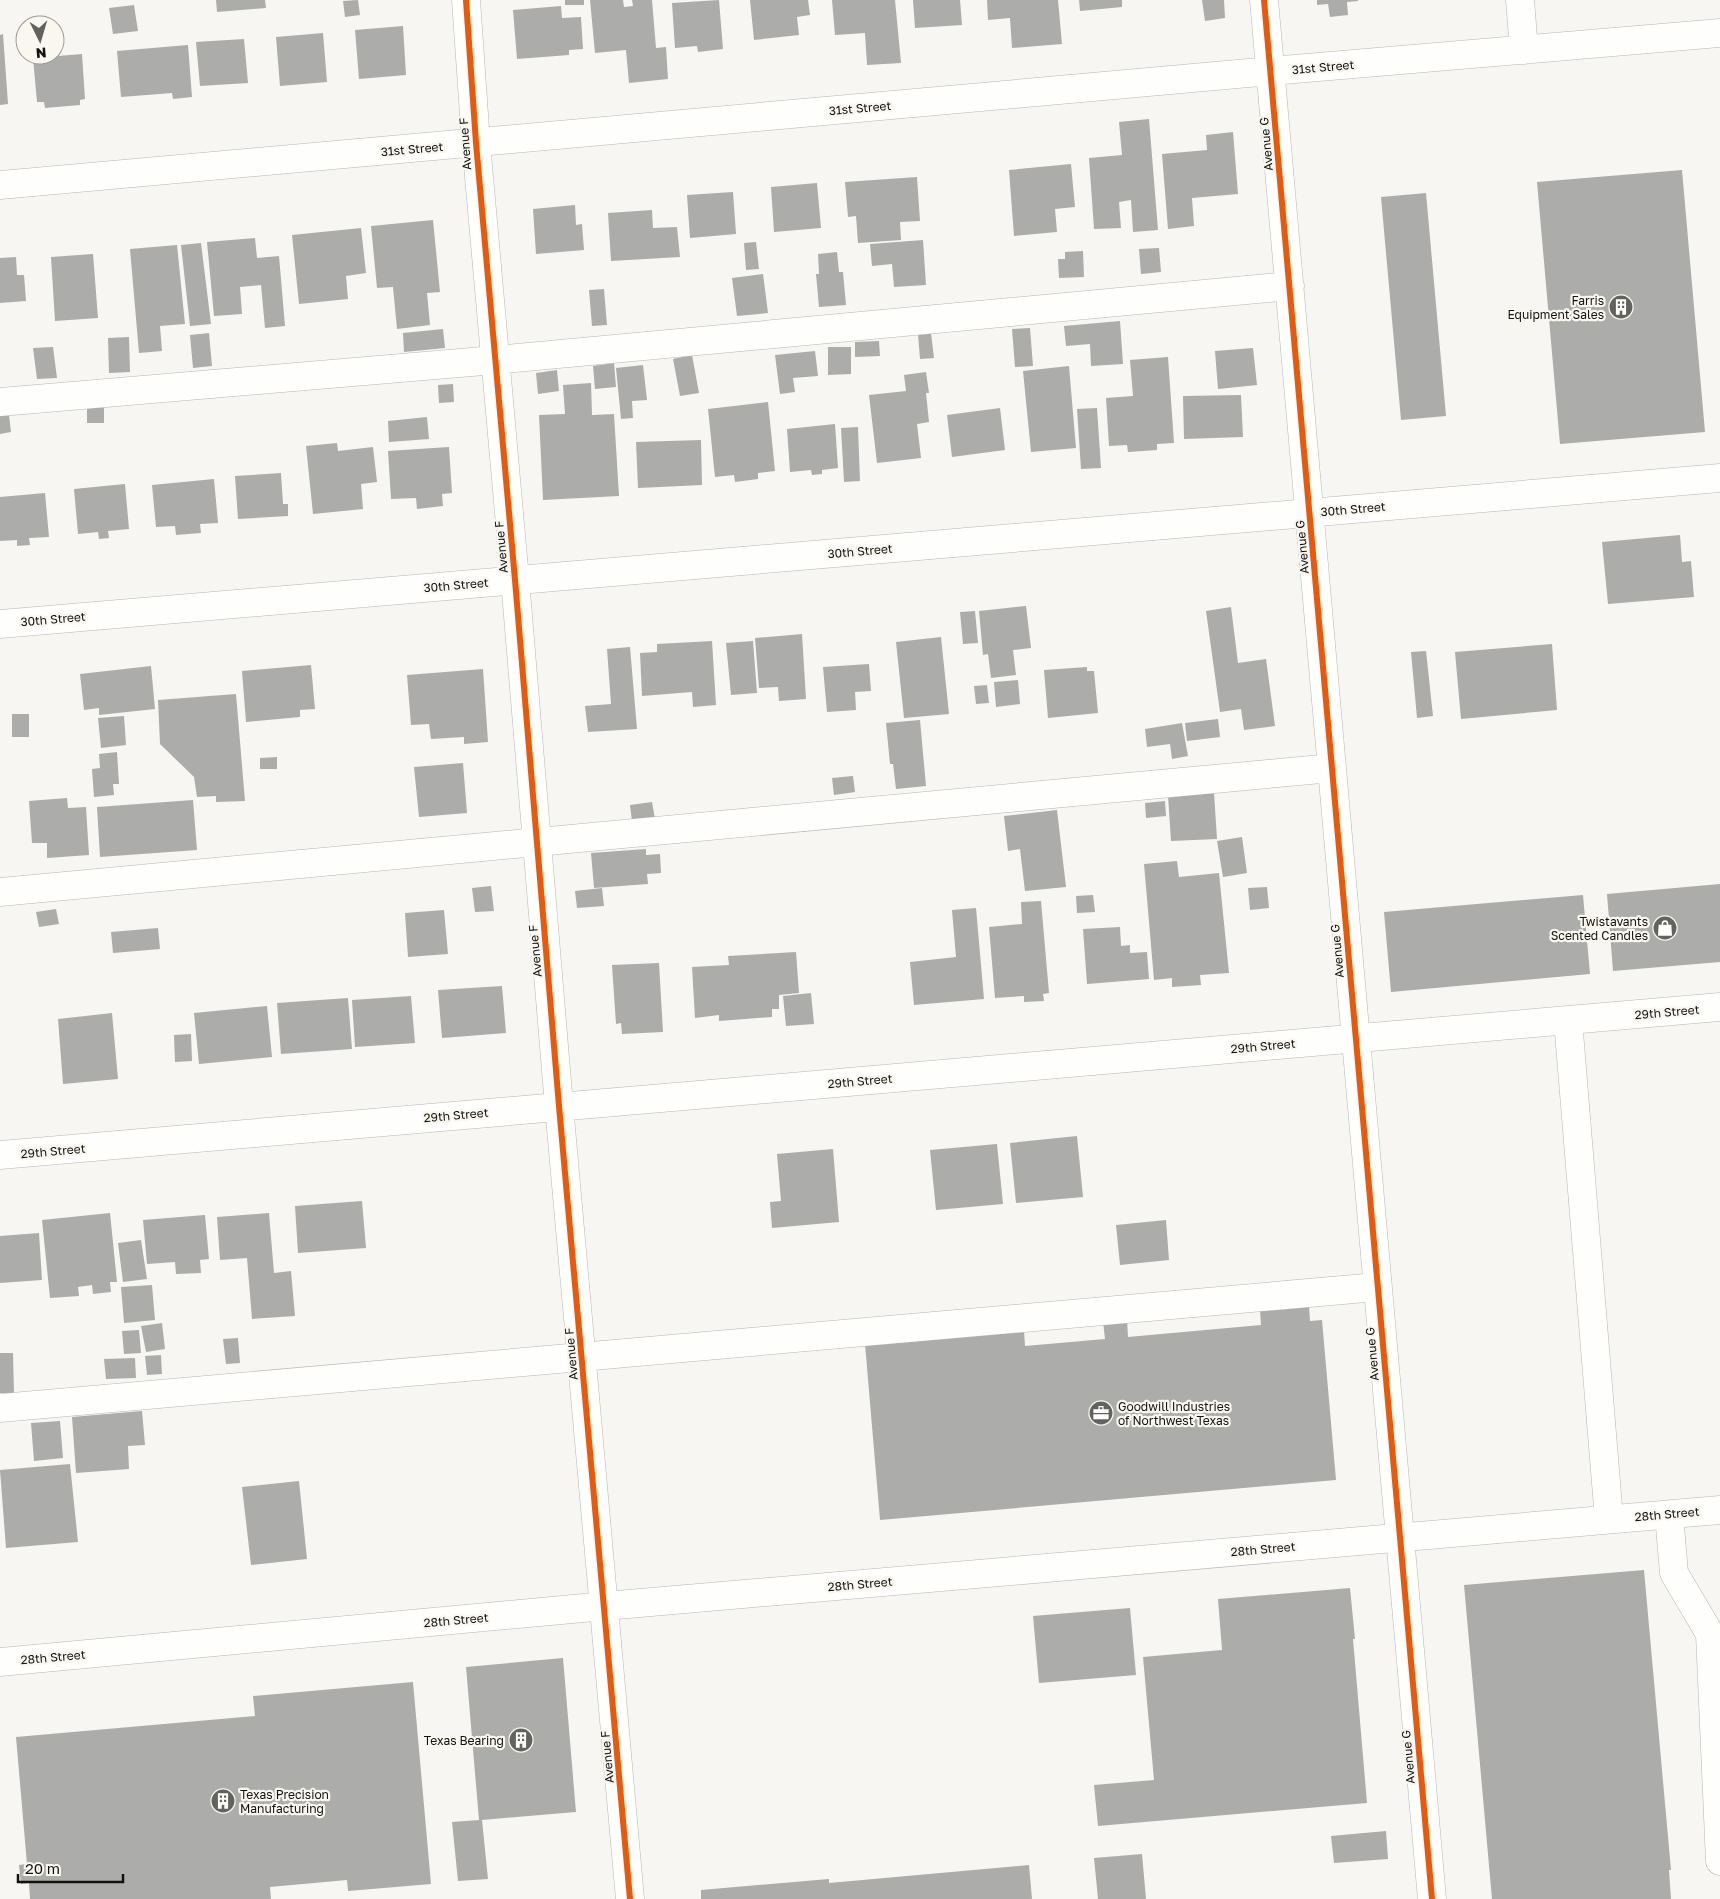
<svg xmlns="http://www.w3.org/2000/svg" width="1720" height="1899" font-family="'Golos Text',sans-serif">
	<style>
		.building { fill: #acacab }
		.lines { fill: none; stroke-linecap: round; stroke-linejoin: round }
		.minor-casing { stroke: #b7b6b3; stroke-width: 29 }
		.minor { stroke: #fefefd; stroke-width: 28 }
		.cycleway-casing { stroke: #f9f7f0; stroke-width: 9 }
		.cycleway { stroke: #e8590c; stroke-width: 6 }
		.labels { text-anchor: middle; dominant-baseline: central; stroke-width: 4.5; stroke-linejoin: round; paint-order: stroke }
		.street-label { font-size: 12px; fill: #12120f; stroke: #f9f7f0 }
		.poi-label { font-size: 12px; fill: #12120f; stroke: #f9f7f0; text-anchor: end }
	</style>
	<rect width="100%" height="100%" fill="#f7f6f2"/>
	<path class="building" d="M216 0H265L266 8 217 12Z
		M358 0 360 15 345 17 343 1Z
		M565 0H584V5H565Z
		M590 0H623L624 7 633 6 632 0H652L656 48 666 47 668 79 629 83 626 50 595 53Z
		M719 0 723 49 698 52 697 46 675 48 672 3Z
		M750 0H808L810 15 797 17 799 35 754 40Z
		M832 0H895L901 63 867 65 865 33 835 35Z
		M913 0H960L962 25 915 28Z
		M987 0H1058L1062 44 1012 48 1010 18 988 20Z
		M1079 0H1122V7L1080 11Z
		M1202 0H1224L1225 18 1205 21Z
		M1317 0H1358V1L1347 2 1348 15 1330 17 1328 4 1317 5Z
		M134 5 138 31 113 34 109 8Z
		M561 6 562 18 581 17 583 49 569 50V55L517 59 513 10Z
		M403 26 406 75 359 79 355 30Z
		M323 33 327 82 280 86 276 37Z
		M3 34 8 104 0 105V35Z
		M244 39 248 83 200 86 196 42Z
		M188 45 192 97 173 99 172 93 121 97 117 51Z
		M82 54 85 99 80 100V105L45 108 44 102H37L33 58Z
		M1149 119 1158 230 1133 232 1131 200 1119 202 1121 228 1094 229 1089 158 1122 155 1119 122Z
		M1233 132 1238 194 1192 198 1194 226 1168 229 1162 154 1207 150 1206 135Z
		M1071 164 1075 207 1055 209 1057 232 1014 236 1009 170Z
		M1682 170 1705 432 1560 444 1537 182Z
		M917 177 920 221 900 222 901 240 858 243 856 216 848 217 845 182Z
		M817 183 821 228 774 232 771 187Z
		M733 192 736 234 690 238 687 195Z
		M1426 193 1446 416 1401 420 1381 197Z
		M575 205 576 225 582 224 584 250 536 254 533 209Z
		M652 210 653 228 677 227 680 257 611 261 608 213Z
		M433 220 440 292 427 293 430 325 397 329 393 287 377 288 371 226Z
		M361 228 366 273 346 276 348 299 299 304 292 235Z
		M255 238 257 258 279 256 285 326 265 328 261 285 240 287 242 314 214 316 207 242Z
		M923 240 926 285 894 287 892 264 872 266 870 244Z
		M756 242 759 269 746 270 744 243Z
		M201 243 211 324 190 326 181 245Z
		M177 245 185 324 160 326 162 351 139 353 130 249Z
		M1159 248 1161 272 1141 274 1139 249Z
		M1083 251 1084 277 1059 278 1058 259H1065V252Z
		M837 252 839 272H843L846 305 819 307 816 274H819L818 254Z
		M93 254 98 318 55 321 51 257Z
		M16 257 17 275H24L26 301 0 303V258Z
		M763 274 768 313 737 316 732 278Z
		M604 289 607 325 592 326 589 290Z
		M1120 321 1123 364 1091 366 1090 344 1066 346 1064 326Z
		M1030 328 1033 366 1015 367 1012 329Z
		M443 329 445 348 404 352 403 333Z
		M209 333 212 366 193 368 190 335Z
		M931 333 934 358 920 359 918 334Z
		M129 337 130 372 109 373 108 338Z
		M879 341 880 356 855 357V342Z
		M53 347 57 378 37 379 33 348Z
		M828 347H851V374L828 375Z
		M1253 348 1257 385 1218 389 1215 351Z
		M815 351 818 376 793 378 795 392 780 394 775 355Z
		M692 355 699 393 680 396 673 359Z
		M1168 357 1174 443 1157 444V450L1128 452 1127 445 1109 446 1106 398 1133 396 1130 360Z
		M614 363 616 387 595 389 593 366Z
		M643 365 647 400 632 401 633 418 621 419 616 368Z
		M1069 366 1076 448 1031 452 1023 371Z
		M557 370 559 391 538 394 536 373Z
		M926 372 929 393H926L929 422 917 424 921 458 877 463 869 395 906 391 904 375Z
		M591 383 592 415 614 414 619 496 543 500 539 415 565 414 563 385Z
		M453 384 454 402 439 403 438 385Z
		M1241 395 1243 437 1184 439 1183 396Z
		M768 402 775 471 758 473V479L735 482 734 475 715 477 708 409Z
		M104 406V423H87V407Z
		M1000 408 1005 450 952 457 947 415Z
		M1097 408 1101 468 1081 469 1077 409Z
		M0 415H9L11 432 0 434Z
		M427 417 429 439 389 442 388 421Z
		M835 424 838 468 822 470V474L812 475 811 470 790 472 787 429Z
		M858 427 860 481 844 482 841 428Z
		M701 440 702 485 638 488 636 442Z
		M337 443 338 451 373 447 377 482 361 484 363 509 313 514 306 446Z
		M449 447 452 493 442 494 443 506 417 509 416 498 391 499 388 451Z
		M281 473 283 504H288V516L238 519 235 476Z
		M214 479 218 523 200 524 201 533 176 535 175 526 156 527 152 485Z
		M125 484 129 529 108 531 109 538 99 539 98 532 78 534 74 489Z
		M45 493 49 537 29 538 30 545 17 546V540L0 541V497Z
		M1680 535 1682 562 1691 561 1694 597 1608 604 1602 542Z
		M1026 606 1031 648 1013 650 1016 675 991 678 988 654 983 655 979 611Z
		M1231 607 1238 663 1266 659 1275 726 1244 730 1241 709 1220 712 1206 611Z
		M975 611 978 643 963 644 960 612Z
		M802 634 806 699 779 701 778 687 759 688 755 638Z
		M941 637 949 714 904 718 896 642Z
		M712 641 716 705 693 707 692 692 642 696 640 653 657 652V644Z
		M753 641 757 693 731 695 726 643Z
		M1552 644 1557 710 1461 719 1455 652Z
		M630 647 637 729 588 732 585 706 611 704 607 649Z
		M1426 651 1433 716 1417 718 1411 652Z
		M869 664 871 691 855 692 856 710 827 712 823 667Z
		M311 665 315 709 300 710V717L246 722 242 671Z
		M151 666 155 709 99 715V708L84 710 80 674Z
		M1087 667V671H1094L1098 713 1048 718 1044 670Z
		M483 669 488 742 464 744V737L431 739 429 724 411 725 407 675Z
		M1018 680 1020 704 996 707 994 682Z
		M987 685 989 703 976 704 974 686Z
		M236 694 245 801 216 802V796L197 797 194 777 160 744 158 700Z
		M12 714H29V737H12Z
		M124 716 126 745 101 748 98 718Z
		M1218 719 1220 737 1187 741 1185 723Z
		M920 720 926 786 896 789 893 764H890L886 723Z
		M1182 723 1188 756 1172 759 1170 744 1147 747 1145 729Z
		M117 752 119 784H113L114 795 94 797 92 769 100 768 99 754Z
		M277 757V769H260V758Z
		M463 763 467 813 419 817 414 767Z
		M853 776 855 792 834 795 832 778Z
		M1214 793 1217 839 1171 841 1168 796Z
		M67 798 68 808 86 807 89 855 47 858V843H32L29 801Z
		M193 800 197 850 100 857 97 807Z
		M1165 801 1166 816 1146 818 1145 803Z
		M652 802 655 819 632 821 630 805Z
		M1057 810 1066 887 1025 891 1020 849 1008 851 1004 816Z
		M1242 837 1247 873 1223 877 1217 841Z
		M646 849V855L660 854 661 873 647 874 648 884 594 888 591 853Z
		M1177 861 1179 877 1219 873 1229 973 1200 975 1201 985 1172 987V978L1154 980 1144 864Z
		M1720 884V962L1613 971 1607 894Z
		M491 886 494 911 475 912 472 888Z
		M1267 887 1269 908 1250 910 1248 888Z
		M602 888 604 906 577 908 575 891Z
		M1093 895 1095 912 1077 913 1076 896Z
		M1583 895 1590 974 1391 992 1384 912Z
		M1041 901 1049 993 1043 994 1044 1001 1024 1002V996L995 998 989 927 1022 924 1021 902Z
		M976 908 984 999 914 1005 910 962 956 957 952 910Z
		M56 909 59 924 39 927 36 912Z
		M444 910 448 954 408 957 405 913Z
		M1120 927 1121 946 1130 945V953L1147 952 1149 979 1087 984 1083 929Z
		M158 928 160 949 113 953 111 932Z
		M796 952 799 993 779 995V1009H772V1017L719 1021V1015L695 1018 692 967 729 965 728 956Z
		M659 963 663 1032 622 1034 621 1023 616 1024 612 965Z
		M502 986 506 1033 442 1038 438 990Z
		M811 993 814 1024 786 1026 783 996Z
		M411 996 415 1043 355 1047 352 1000Z
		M348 998 352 1049 281 1054 277 1003Z
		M267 1006 272 1057 199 1064 194 1013Z
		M112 1013 118 1079 63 1084 58 1019Z
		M191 1034 192 1061 175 1062 174 1035Z
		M1077 1136 1083 1197 1016 1203 1010 1143Z
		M997 1144 1003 1204 936 1210 930 1150Z
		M833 1149 839 1222 772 1228 770 1202 781 1201 777 1154Z
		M362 1201 366 1248 298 1253 295 1206Z
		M110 1213 117 1282H110L111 1292 93 1294 92 1285 78 1287 79 1296 50 1298 42 1220Z
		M269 1213 274 1273 291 1271 295 1316 252 1319 247 1258 220 1260 217 1217Z
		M205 1215 209 1259 200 1260 201 1273 176 1274 175 1262 147 1264 143 1220Z
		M1166 1220 1169 1260 1120 1265 1116 1225Z
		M39 1233 42 1280 0 1283V1236Z
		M141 1240 147 1279 123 1282 118 1243Z
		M152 1285 155 1320 124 1323 121 1287Z
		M1309 1306 1310 1321 1322 1320 1336 1480 880 1520 865 1344 1024 1331 1025 1346 1105 1339 1103 1321 1127 1319 1128 1337 1261 1325 1260 1310Z
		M162 1323 165 1349 146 1352 141 1326Z
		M139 1330 141 1353 124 1354 122 1331Z
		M238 1338 240 1363 226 1364 223 1339Z
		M0 1353H13L14 1393H0Z
		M161 1355 162 1374 147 1375 145 1356Z
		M135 1358 136 1378 106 1379 104 1359Z
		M142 1411 145 1445 128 1446 129 1469 76 1473 72 1417Z
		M60 1421 63 1458 34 1461 31 1423Z
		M70 1464 78 1542 6 1548 0 1470Z
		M299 1481 307 1559 251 1565 242 1487Z
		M1644 1570 1671 1870H1669L1671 1899H1492L1464 1585Z
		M1350 1588 1355 1639H1353L1367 1803 1098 1826 1094 1785 1154 1780 1143 1657 1222 1650 1218 1599Z
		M1130 1608 1136 1675 1039 1683 1033 1616Z
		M563 1658 576 1812 482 1820 488 1879 458 1881 452 1822 479 1820 466 1667Z
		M413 1682 431 1884 348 1891 347 1880 270 1887 271 1899H30L29 1883 21 1884 19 1865 27 1864 16 1737 255 1716 253 1696Z
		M1386 1831 1388 1859 1334 1863 1331 1836Z
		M1142 1854 1146 1899H1098L1094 1858Z
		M1029 1865 1032 1899H701V1890L829 1879V1883Z"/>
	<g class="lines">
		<defs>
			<path id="minor" d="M466 0 476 143 515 580 559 1106 630 1899
				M1264 0 1432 1899
				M1520 0 1524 50
				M0 185 1271 71 1720 33
				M0 402 495 360 1290 286
				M0 624 1720 478
				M0 892 1332 768
				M1568 1020 1609 1519
				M0 1155 1720 1007
				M0 1408 1377 1287
				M1669 1515 1674 1573 1710 1634 1720 1861
				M0 1662 605 1606 1720 1510"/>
		</defs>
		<use href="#minor" class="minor-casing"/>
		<use href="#minor" class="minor"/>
		<defs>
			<path id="cycleway" d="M466 0 476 143 515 580 559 1106 630 1899
				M1264 0 1432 1899"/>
		</defs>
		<use href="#cycleway" class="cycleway-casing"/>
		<use href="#cycleway" class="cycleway"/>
	</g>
	<defs>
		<symbol id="building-disc" viewBox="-11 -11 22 22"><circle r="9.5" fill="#62625e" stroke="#f9f7f0"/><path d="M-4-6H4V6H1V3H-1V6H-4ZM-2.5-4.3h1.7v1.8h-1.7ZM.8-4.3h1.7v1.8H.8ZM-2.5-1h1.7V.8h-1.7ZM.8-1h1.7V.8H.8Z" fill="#fff"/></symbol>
		<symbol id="shop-disc" viewBox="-11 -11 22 22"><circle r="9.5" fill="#62625e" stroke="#f9f7f0"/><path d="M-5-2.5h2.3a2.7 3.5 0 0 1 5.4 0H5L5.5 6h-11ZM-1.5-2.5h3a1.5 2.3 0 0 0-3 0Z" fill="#fff"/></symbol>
		<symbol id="office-disc" viewBox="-11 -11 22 22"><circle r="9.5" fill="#62625e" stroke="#f9f7f0"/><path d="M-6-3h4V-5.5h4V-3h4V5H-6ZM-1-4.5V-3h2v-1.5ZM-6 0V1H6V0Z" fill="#fff"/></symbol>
	</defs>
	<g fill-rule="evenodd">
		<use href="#building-disc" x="1607" y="293" width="28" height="28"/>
		<use href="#shop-disc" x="1651" y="914" width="28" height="28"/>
		<use href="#office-disc" x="1087" y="1399" width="28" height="28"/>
		<use href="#building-disc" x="507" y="1726" width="28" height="28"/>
		<use href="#building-disc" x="209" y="1787" width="28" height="28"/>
	</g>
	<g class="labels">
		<g class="street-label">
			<text transform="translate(1323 67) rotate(-5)">31st Street</text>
			<text transform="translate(860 108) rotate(-5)">31st Street</text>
			<text transform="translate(465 144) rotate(-94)">Avenue F</text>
			<text transform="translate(1266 144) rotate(-95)">Avenue G</text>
			<text transform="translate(412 149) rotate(-5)">31st Street</text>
			<text transform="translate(1353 509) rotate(-5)">30th Street</text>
			<text transform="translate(501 547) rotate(-95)">Avenue F</text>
			<text transform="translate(1302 547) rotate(-95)">Avenue G</text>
			<text transform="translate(860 551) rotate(-5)">30th Street</text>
			<text transform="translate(456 585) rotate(-5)">30th Street</text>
			<text transform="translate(53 619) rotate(-5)">30th Street</text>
			<text transform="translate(535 951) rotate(-95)">Avenue F</text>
			<text transform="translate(1337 951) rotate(-95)">Avenue G</text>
			<text transform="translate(1667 1012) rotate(-5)">29th Street</text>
			<text transform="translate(1263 1046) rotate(-5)">29th Street</text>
			<text transform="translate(860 1081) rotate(-5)">29th Street</text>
			<text transform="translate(456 1115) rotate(-5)">29th Street</text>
			<text transform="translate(53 1151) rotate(-5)">29th Street</text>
			<text transform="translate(571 1354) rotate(-95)">Avenue F</text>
			<text transform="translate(1372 1354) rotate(-95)">Avenue G</text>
			<text transform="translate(1667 1514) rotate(-5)">28th Street</text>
			<text transform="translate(1263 1549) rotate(-5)">28th Street</text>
			<text transform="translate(860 1584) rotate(-5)">28th Street</text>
			<text transform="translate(456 1620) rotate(-5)">28th Street</text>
			<text transform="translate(53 1657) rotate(-5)">28th Street</text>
			<text transform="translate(607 1757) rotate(-95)">Avenue F</text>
			<text transform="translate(1408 1757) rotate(-95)">Avenue G</text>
		</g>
		<g class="poi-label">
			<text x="1604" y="300">Farris<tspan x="1604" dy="14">Equipment Sales</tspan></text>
			<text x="1648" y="921">Twistavants<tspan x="1648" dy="14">Scented Candles</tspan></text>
			<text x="1118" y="1406" text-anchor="start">Goodwill Industries<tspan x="1118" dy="14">of Northwest Texas</tspan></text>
			<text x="504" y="1740">Texas Bearing</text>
			<text x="240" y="1794" text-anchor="start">Texas Precision<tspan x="240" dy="14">Manufacturing</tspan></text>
		</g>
	</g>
	<g transform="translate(40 40) rotate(175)"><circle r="24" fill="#f9f7f0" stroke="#9d9b96"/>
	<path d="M0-4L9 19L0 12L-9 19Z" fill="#62625e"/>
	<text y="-8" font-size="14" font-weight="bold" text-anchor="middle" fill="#12120f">N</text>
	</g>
	<path d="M18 1874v8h105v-8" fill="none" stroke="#12120f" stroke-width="2.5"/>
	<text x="25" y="1874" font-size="15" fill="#12120f" stroke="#f9f7f0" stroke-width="4" paint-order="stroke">20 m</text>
</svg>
